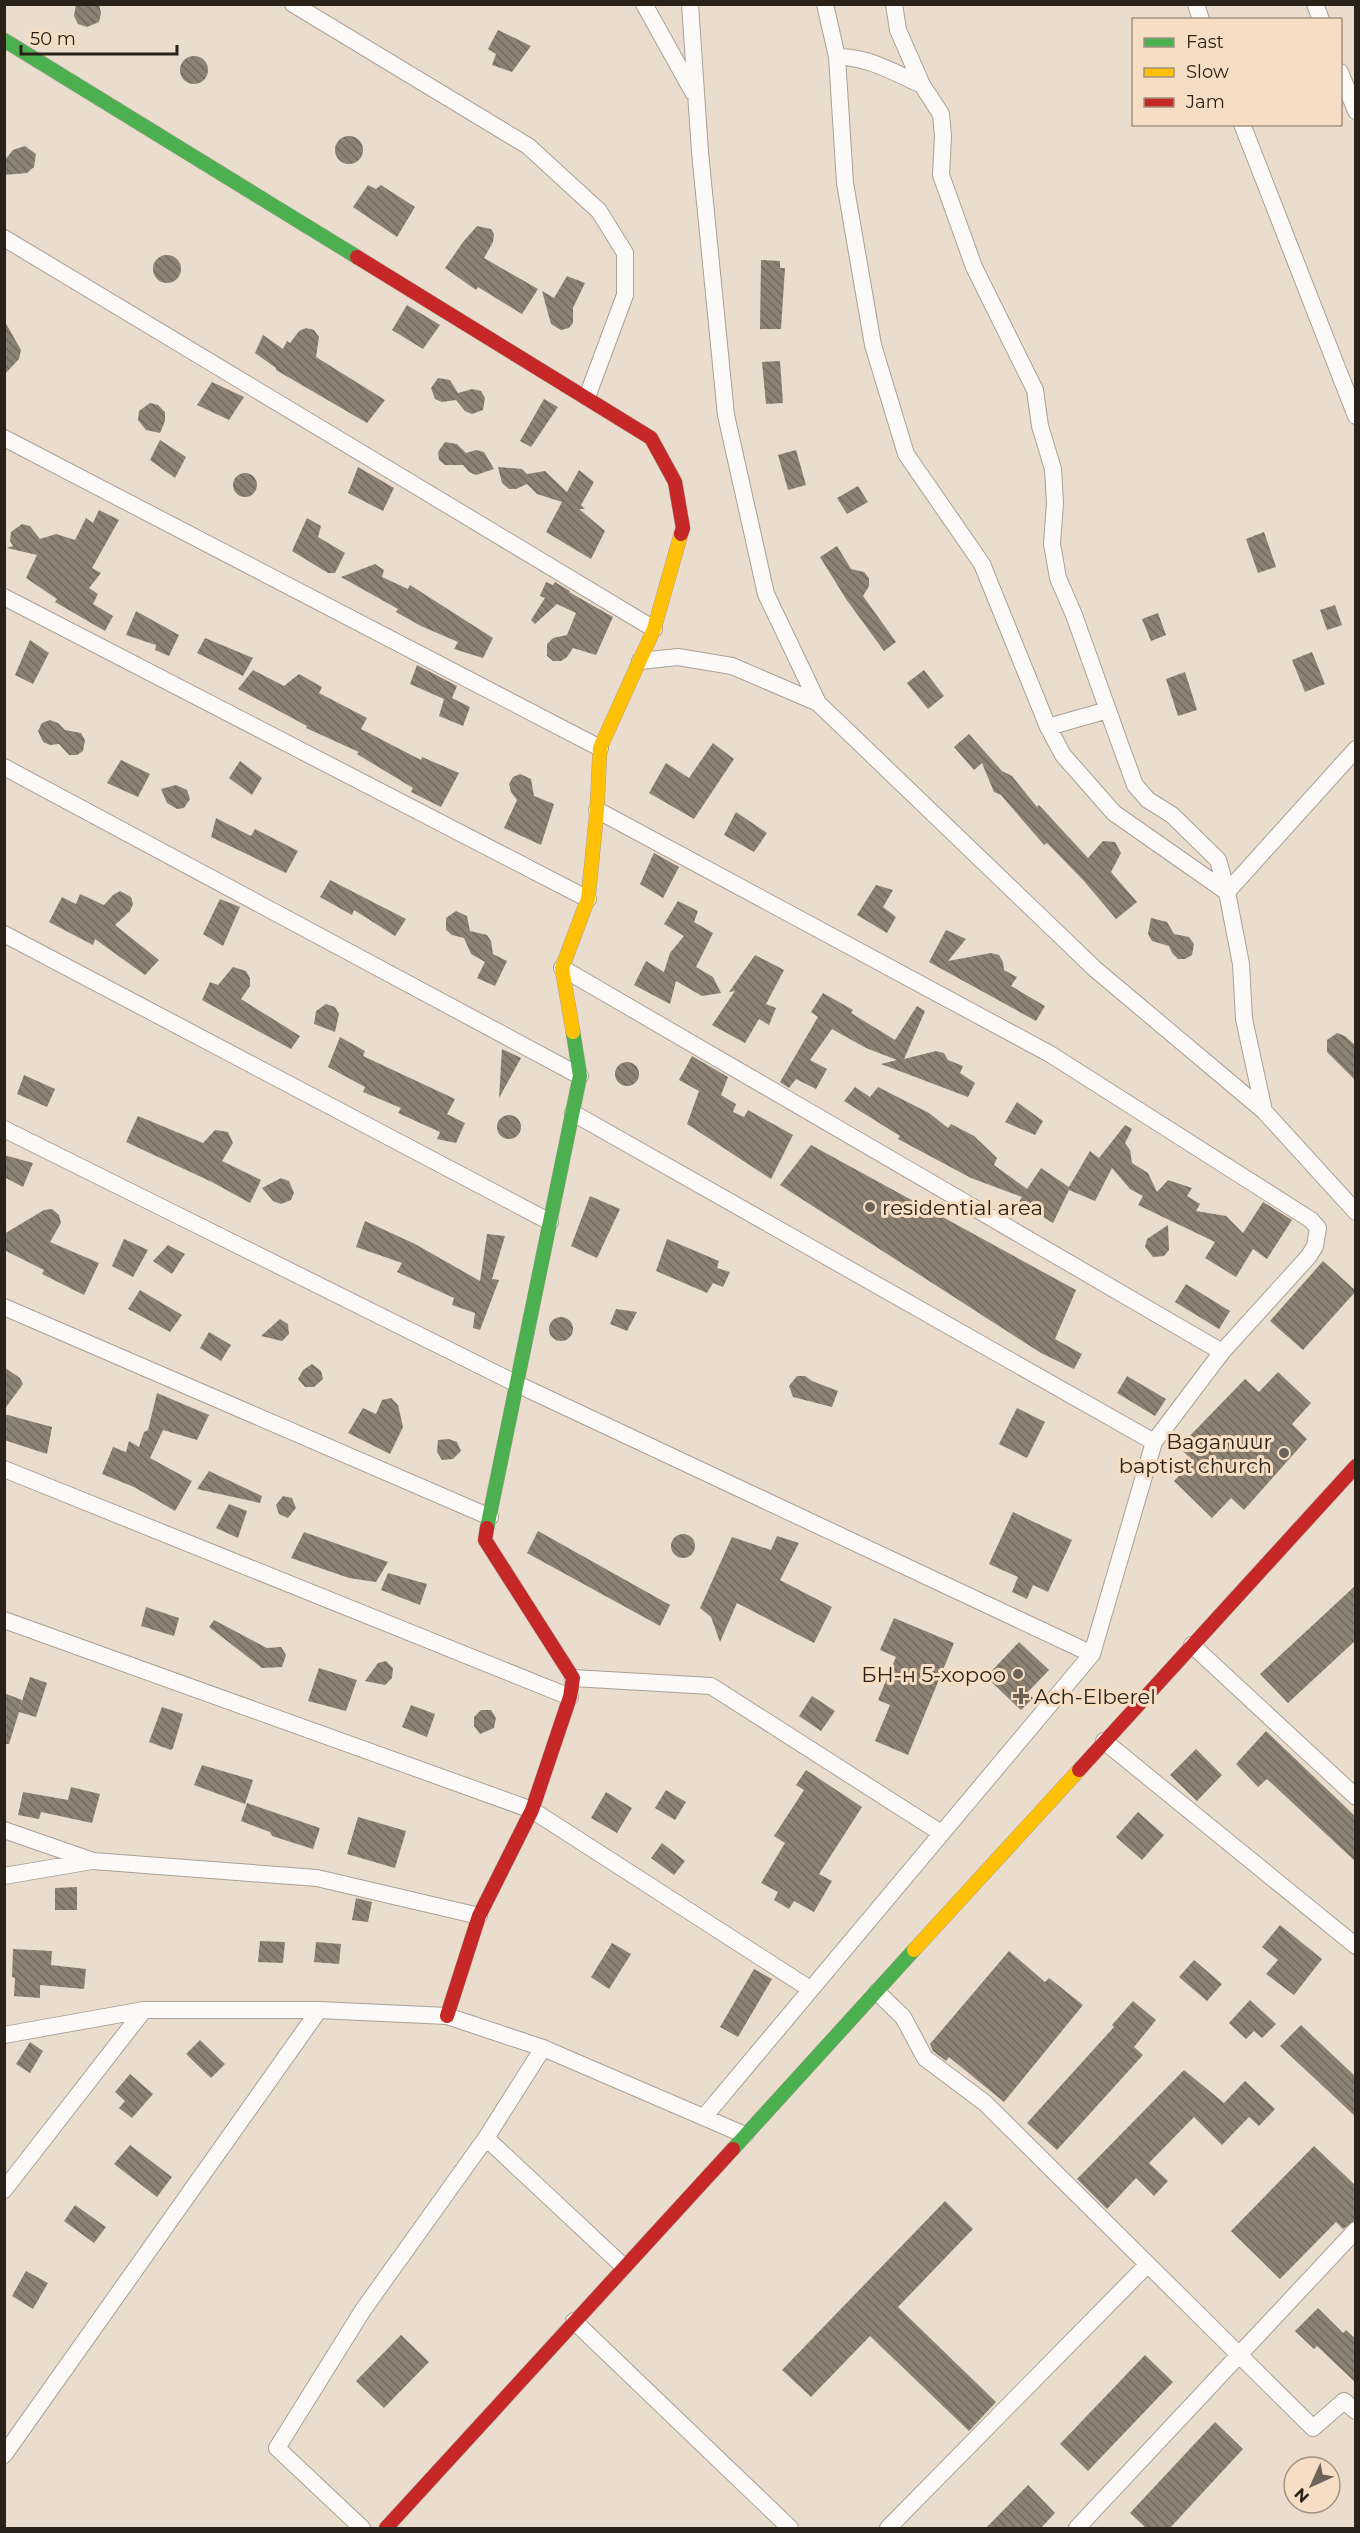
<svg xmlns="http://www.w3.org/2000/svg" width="1360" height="2533" font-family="Montserrat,sans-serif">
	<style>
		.building { fill: url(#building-back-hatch) }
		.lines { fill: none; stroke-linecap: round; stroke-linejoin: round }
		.street-casing { stroke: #aaa094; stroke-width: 18 }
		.fast-casing { stroke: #aaa094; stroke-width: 15 }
		.slow-casing { stroke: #aaa094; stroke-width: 15 }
		.jam-casing { stroke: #aaa094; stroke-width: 15 }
		.street { stroke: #fcfaf8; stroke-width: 16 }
		.fast { stroke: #4caf50; stroke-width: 14 }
		.slow { stroke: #ffc107; stroke-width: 14 }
		.jam { stroke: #c62828; stroke-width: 14 }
		.poi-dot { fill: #6d6358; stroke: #f5dec3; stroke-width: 2 }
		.labels { text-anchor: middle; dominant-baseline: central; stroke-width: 6; stroke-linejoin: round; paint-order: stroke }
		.poi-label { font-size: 21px; fill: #2a2218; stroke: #f5dec3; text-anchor: start }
	</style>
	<defs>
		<pattern id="building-back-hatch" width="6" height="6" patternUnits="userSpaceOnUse" patternTransform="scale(1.5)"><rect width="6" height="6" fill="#8d8274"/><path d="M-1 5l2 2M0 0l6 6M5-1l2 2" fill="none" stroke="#736a5e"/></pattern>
	</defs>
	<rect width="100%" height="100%" fill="#eaddce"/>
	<path class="building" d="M76 4H99L101 13 99 22 87 27 78 24 74 16Z
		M498 30 531 46 512 72 492 65 496 54 488 49Z
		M180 70a14 14 0 1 1 28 0a14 14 0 1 1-28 0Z
		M335 150a14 14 0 1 1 28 0a14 14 0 1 1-28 0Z
		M25 146 36 154 34 167 27 173 4 175V161L13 150Z
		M368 185 376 189 381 185 415 207 397 237 353 207Z
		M477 226 491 229 494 234 493 242 484 258 538 289 522 314 478 287 476 290 445 268 463 242Z
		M153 269a14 14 0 1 1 28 0a14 14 0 1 1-28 0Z
		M761 260 780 261V268H785L781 329H760Z
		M567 276 585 283 573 308V323L569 328 561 330 551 324 542 291 554 298Z
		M407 305 440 325 423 349 392 330Z
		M4 320 21 350 19 359 4 375Z
		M306 328 314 330 319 337 316 357 385 400 367 423 276 370V368L255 353 263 335 283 349 287 341 290 343 299 331Z
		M780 361 783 403 766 404 762 362Z
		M438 378 450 380 458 393 472 389 481 391 485 398 483 410 472 414 465 411 456 400 442 402 435 399 431 388Z
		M212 382 244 397 229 420 197 405Z
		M544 399 558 407 531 447 520 441Z
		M150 403 158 405 165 412V421L160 433 146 430 138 420 139 411Z
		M160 440 186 457 175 478 150 460Z
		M445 442 457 444 466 453 476 450 484 452 494 469 476 475 469 472 463 465H445L439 460 438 452Z
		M796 450 806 485 788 490 778 455Z
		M358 467 394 488 383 511 348 493Z
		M498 467 522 469 527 474 545 471 567 492 579 470 594 482 581 505 585 509H579L605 531 591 559 546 532 562 502 537 494 527 484 516 489H509L502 483Z
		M233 485a12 12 0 1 1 24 0a12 12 0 1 1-24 0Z
		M858 486 868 502 847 514 837 498Z
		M99 510 119 520 92 568 101 573 89 588 98 594 93 604 113 616 105 631 55 602 57 599 26 578 37 555 7 548 13 546 10 541 11 532 22 524 30 526 40 539 56 534 75 540 86 518 93 523Z
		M307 518 321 526 318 537 345 553 335 573H328L292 551Z
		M1264 532 1276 567 1258 573 1246 539Z
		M837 546 851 569 864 572 869 578V586L863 596 896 642 884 651 846 599 820 557Z
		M375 564 384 570 382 577 408 589 410 585 493 638 483 658 454 649 458 642 421 626 396 612 398 609 341 577Z
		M546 582 553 585 555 582 570 591 569 592 613 617 596 655 573 648 567 657 561 661H553L547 656V644L553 638 567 635 576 613 557 604 535 624 531 620 545 598 540 596Z
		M1335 605 1342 625 1327 630 1320 610Z
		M136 611 179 635 169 656 155 650 156 645 126 635Z
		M1158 613 1166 635 1151 641 1142 619Z
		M205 638 253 658 243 676 197 653Z
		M30 640 49 653 33 684 15 675Z
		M1312 652 1325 684 1305 692 1292 660Z
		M417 665 457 686 452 698 470 707 463 726 439 716 444 699 410 684Z
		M253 670 284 686 299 674 322 687 319 693 367 718 361 729 421 760 422 757 459 773 441 807 411 792 413 788 357 754 359 752 306 728 307 726 238 689Z
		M924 670 944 696 928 709 907 683Z
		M1185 672 1197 710 1178 716 1166 679Z
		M50 720 58 723 65 730 81 733 85 740 83 751 77 755H69L59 744 50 745 43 742 38 731 42 723Z
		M969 734 1002 771 1012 776 1037 807 1039 805 1088 858 1103 841 1115 842 1121 853 1111 872 1137 902 1116 919 1084 881 1047 843 1044 845 1001 795 994 792 982 763 974 770 954 747Z
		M713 743 734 759 694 819 649 793 666 763 689 778Z
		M121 760 150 774 138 797 107 783Z
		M240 761 262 778 252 795 229 778Z
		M520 774 531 779 534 796 554 804 541 845 504 828 517 800 511 792 509 784 513 777Z
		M176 785 187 790 190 799 184 808 177 809 167 803 161 789Z
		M736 812 767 833 754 852 724 835Z
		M216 818 251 836 255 829 298 851 286 873 211 837Z
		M654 853 679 867 663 898 640 884Z
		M330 880 406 919 395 936 354 910 352 915 320 897Z
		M876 885 893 890 883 907 896 917 887 933 857 915Z
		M120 891 131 897 133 904 130 911 115 925 159 960 145 975 95 939 93 945 49 922 62 897 76 904 80 894 104 905 113 895Z
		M220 899 240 907 223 946 203 934Z
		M678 901 698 911 694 922 713 933 696 967 713 977 721 993 702 996 676 981 670 1004 634 985 646 961 664 972 670 953 684 936 664 924Z
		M456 911 467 916 470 931 487 935 491 941 493 954 507 961 495 986 477 978 485 962 471 954 464 938 452 935 446 930V918Z
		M1151 918 1167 922 1174 934 1189 937 1194 944 1192 955 1185 959H1178L1172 953 1169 946 1152 941 1148 934Z
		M946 930 966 939 948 961 991 953 999 955 1003 962 1004 970 1017 977 1011 986 1045 1006 1036 1021 929 962Z
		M755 955 784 970 766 1004 776 1008 769 1025 759 1019 745 1043 712 1025 735 991 729 992Z
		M233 967 246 971 250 978V986L241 999 300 1036 291 1049 202 1000 210 982 218 985Z
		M823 993 853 1010 851 1013 895 1040 917 1006 925 1011 904 1059 936 1051 944 1053 948 1060 963 1066 960 1073 975 1083 968 1097 881 1064 897 1060 866 1048 832 1029 810 1060 827 1069 816 1089 796 1079 789 1088 780 1082 818 1017 811 1012Z
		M326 1004 335 1007 339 1014 335 1032 314 1024 316 1011Z
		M1337 1033 1345 1036 1356 1046V1081L1327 1052V1040Z
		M340 1037 365 1051 363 1056 455 1099 447 1114 465 1123 456 1143 437 1139 440 1132 398 1113 401 1108 363 1092 365 1087 328 1067Z
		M502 1049 521 1058 499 1098Z
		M692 1056 728 1077 721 1095 736 1104 733 1112 744 1117 748 1110 793 1135 771 1179 687 1124 699 1091 679 1080Z
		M615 1074a12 12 0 1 1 24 0a12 12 0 1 1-24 0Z
		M24 1075 55 1089 47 1107 17 1094Z
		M855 1087 870 1097 878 1087 929 1113 948 1128 951 1124 974 1136 997 1158 994 1165 1027 1189 1041 1168 1069 1187 1090 1151 1099 1158 1125 1125 1132 1129 1125 1143 1130 1150 1132 1163 1148 1173 1157 1192 1168 1180 1192 1188 1187 1196 1200 1204 1196 1211 1226 1216 1243 1233 1263 1202 1292 1220 1267 1259 1253 1249 1236 1277 1205 1258 1215 1242 1138 1205 1143 1196 1130 1189 1112 1168 1095 1201 1069 1190 1053 1223 1019 1202 1022 1197 971 1178 898 1139 900 1136 844 1101Z
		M1017 1102 1043 1121 1035 1135 1005 1122Z
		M497 1127a12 12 0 1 1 24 0a12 12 0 1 1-24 0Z
		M138 1116 203 1143 215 1130 228 1132 233 1143 222 1161 261 1180 250 1203 212 1182 126 1142Z
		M811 1145 1076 1290 1055 1339 1082 1354 1074 1369 1041 1353 780 1185Z
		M4 1155 33 1163 23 1187 4 1177Z
		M281 1178 289 1181 294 1193 291 1200 281 1204 273 1201 262 1188Z
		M590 1196 620 1209 597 1258 571 1246Z
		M52 1209 59 1215 61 1223 50 1242 99 1263 84 1295 42 1274 44 1270 4 1250V1234L44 1210Z
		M365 1221 415 1244 480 1281 487 1234 505 1236 492 1279 499 1280 480 1330 473 1328 475 1313 452 1305 454 1298 397 1272 402 1263 356 1247Z
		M1168 1225 1169 1250 1164 1256 1153 1257 1145 1247 1147 1239Z
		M124 1239 148 1250 133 1277 112 1266Z
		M667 1239 719 1261 717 1268 730 1272 723 1287 713 1283 707 1293 656 1271Z
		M168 1245 185 1254 172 1274 153 1261Z
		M1323 1261 1356 1291 1303 1350 1270 1321Z
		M1186 1284 1230 1311 1219 1329 1175 1302Z
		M140 1290 182 1315 170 1332 128 1309Z
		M616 1309 637 1312 627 1331 610 1324Z
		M549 1329a12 12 0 1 1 24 0a12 12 0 1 1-24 0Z
		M280 1319 288 1324 289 1334 282 1341 261 1336Z
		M209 1332 231 1345 221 1361 200 1348Z
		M312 1364 321 1371 323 1379 314 1387H305L298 1379 303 1370Z
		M4 1367 20 1378 23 1384 4 1410Z
		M1278 1372 1311 1403 1292 1424 1307 1439 1244 1510 1231 1498 1212 1518 1174 1481 1193 1461 1179 1447 1245 1379 1259 1392Z
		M797 1376H805L812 1381 838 1391 832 1407 793 1397 789 1386Z
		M1127 1376 1166 1399 1155 1416 1117 1393Z
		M157 1393 209 1415 197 1440 163 1430 150 1458 192 1481 175 1511 134 1487 102 1474 113 1447 126 1452 129 1441 139 1447 144 1432 148 1430Z
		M391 1398 398 1405 403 1427 390 1454 348 1433 363 1408 376 1414 382 1400Z
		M1017 1408 1045 1422 1027 1458 999 1444Z
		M4 1414 52 1427 47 1454 4 1440Z
		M449 1439 457 1442 461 1451 453 1459 442 1460 437 1452 438 1440Z
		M209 1471 262 1496 260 1503 197 1489Z
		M283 1496 292 1498 296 1508 288 1518 279 1514 276 1505Z
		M229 1504 247 1511 238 1538 216 1528Z
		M1013 1512 1072 1540 1048 1592 1033 1585 1027 1599 1012 1592 1018 1577 989 1564Z
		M538 1531 670 1605 660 1626 527 1553Z
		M304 1532 388 1562 376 1582 349 1578 291 1558Z
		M671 1546a12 12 0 1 1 24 0a12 12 0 1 1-24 0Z
		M777 1536 799 1543 780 1580 832 1607 814 1643 737 1603 720 1642 711 1617 700 1608 732 1537 771 1550Z
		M388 1573 427 1584 420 1605 381 1590Z
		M1356 1585V1640L1288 1703 1260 1674Z
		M146 1607 179 1618 174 1636 141 1626Z
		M894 1618 954 1643 908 1755 875 1741 890 1705 878 1700 896 1657 880 1650Z
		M214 1620 267 1648 281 1647 286 1655 282 1667 262 1668 209 1627Z
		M1019 1642 1049 1670 1027 1693 1033 1698 1021 1710 986 1677Z
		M386 1661 393 1668 392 1678 385 1685 365 1681 378 1663Z
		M319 1668 357 1680 346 1711 308 1701Z
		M30 1677 47 1683 36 1717 19 1712 9 1744H4V1693L22 1700 19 1710Z
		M812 1696 835 1711 821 1731 799 1716Z
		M411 1705 435 1714 427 1737 402 1727Z
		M162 1707 183 1714 173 1748 171 1750 149 1742Z
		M481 1710H491L496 1718 494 1728 480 1734 474 1726V1717Z
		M1266 1731 1356 1817V1862L1267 1779 1258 1787 1236 1764Z
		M1196 1749 1222 1775 1197 1801 1170 1775Z
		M202 1765 253 1780 245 1804 194 1785Z
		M806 1770 862 1807 819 1874 832 1881 814 1912 794 1901 789 1909 774 1900 778 1892 761 1883 785 1843 774 1836 804 1790 796 1785Z
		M71 1787 100 1794 92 1823 41 1812 39 1819 18 1815 23 1792 68 1800Z
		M666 1790 686 1802 675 1820 655 1808Z
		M606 1792 632 1808 617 1833 591 1818Z
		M247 1803 320 1828 313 1849 272 1836 270 1832 241 1821Z
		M1138 1812 1164 1835 1142 1860 1116 1837Z
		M358 1817 406 1831 395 1868 347 1854Z
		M662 1843 685 1861 674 1875 651 1858Z
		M77 1887V1910H55V1888Z
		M356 1898 372 1902 368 1922 352 1920Z
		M1280 1925 1322 1959 1294 1995 1266 1974 1278 1960 1262 1947Z
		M260 1941 285 1942 283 1963 258 1962Z
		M316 1942 341 1944 339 1964 314 1962Z
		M612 1943 631 1954 609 1989 591 1977Z
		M13 1949 52 1951 51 1965 86 1969 84 1989 40 1985V1998L14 1996 15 1978 12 1977Z
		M1009 1951 1045 1982 1049 1978 1083 2005 1004 2102 949 2057 946 2061 933 2051 930 2044Z
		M1194 1960 1222 1984 1207 2001 1179 1977Z
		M754 1969 772 1979 738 2037 720 2027Z
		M1250 2000 1276 2024 1262 2038 1254 2031 1246 2039 1229 2023Z
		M1133 2001 1156 2020 1134 2047 1143 2055 1057 2150 1027 2123 1114 2027 1112 2025Z
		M1301 2025 1356 2077V2117L1280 2046Z
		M200 2040 225 2064 211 2078 186 2054Z
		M30 2042 43 2051 30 2073 16 2064Z
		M1184 2070 1224 2103 1245 2081 1275 2109 1259 2126 1249 2117 1222 2145 1194 2117 1149 2163 1168 2181 1154 2196 1136 2178 1107 2209 1077 2179Z
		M130 2074 153 2094 132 2118 119 2108 125 2101 115 2092Z
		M130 2145 172 2177 157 2197 114 2164Z
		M1314 2146 1356 2186V2220L1343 2229 1336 2222 1280 2279 1231 2231Z
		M945 2201 973 2229 898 2307 996 2402 969 2431 870 2336 811 2397 782 2370Z
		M75 2205 106 2227 94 2243 64 2221Z
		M26 2271 48 2283 33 2309 12 2296Z
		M1318 2308 1343 2333 1346 2330 1356 2339V2383L1317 2346 1314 2349 1295 2331Z
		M401 2335 429 2362 384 2408 356 2381Z
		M1145 2355 1173 2382 1088 2471 1060 2444Z
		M1215 2422 1243 2449 1169 2529H1147L1130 2513Z
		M1028 2485 1055 2513 1040 2529H985Z"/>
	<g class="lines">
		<defs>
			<path id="street" d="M293 4 528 146 599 211 625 253V295L587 397
				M644 4 693 92
				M690 4 700 152 726 415 766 594 818 703 1095 969 1264 1111 1356 1212
				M825 4 837 57 845 183 873 345 906 454 982 564 1048 727 1063 755 1114 813 1227 892
				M894 4 898 30 922 85 941 114 943 136 941 175 974 267 1035 390 1040 426 1053 469 1055 503 1052 544 1058 578 1074 615 1120 744 1135 785 1148 800 1172 815 1218 860 1227 892
				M1196 4 1201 20
				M1315 4 1321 20
				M837 57C867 56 895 73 922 85
				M1340 72 1356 111
				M1242 124 1356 416
				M4 238 654 629
				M4 438 600 748
				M4 597 588 899
				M640 661 678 657 732 666 818 703
				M1048 727 1108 710
				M4 767 580 1076
				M597 810 1050 1054 1311 1220 1318 1228 1315 1246 1309 1256 1222 1352 1154 1442 1092 1654 704 2117
				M4 934 550 1222
				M562 968 1222 1352
				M1264 1111 1244 1019 1241 964 1227 892 1356 749
				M573 1113 1154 1442
				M4 1129 517 1384 1092 1654
				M4 1307 490 1517
				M4 1469 570 1697
				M4 1620 532 1810 810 1989
				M1192 1645 1356 1797
				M573 1678 711 1686 941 1833
				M1104 1741 1356 1946
				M4 1830 93 1861 317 1878 479 1916
				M4 1876 92 1861
				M877 1992 903 2017 925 2058 985 2103 1313 2428 1344 2401 1356 2411
				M4 2035 144 2010H319L447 2016 543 2048 745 2135
				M486 2138 623 2266
				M4 2190 144 2010
				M574 2321 790 2528
				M4 2455 319 2010
				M362 2528 277 2448 363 2310 486 2138 543 2048
				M888 2528 1147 2265
				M1077 2528 1356 2230"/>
			<path id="fast" d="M4 40 357 257
				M487 1528 580 1076 573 1032
				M733 2149 914 1950"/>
			<path id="slow" d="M573 1032 562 968 588 899 597 810 600 748 654 629 681 534
				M914 1950 1079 1770"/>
			<path id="jam" d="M357 257 651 438 675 482 683 528 681 534
				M1079 1770 1356 1466
				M447 2016 479 1916 532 1810 570 1697 573 1678 485 1540 487 1528
				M386 2528 733 2149"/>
		</defs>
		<use href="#street" class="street-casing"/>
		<use href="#fast" class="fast-casing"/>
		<use href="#slow" class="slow-casing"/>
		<use href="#jam" class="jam-casing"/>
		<use href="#street" class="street"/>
		<use href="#fast" class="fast"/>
		<use href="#slow" class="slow"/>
		<use href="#jam" class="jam"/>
	</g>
	<g class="poi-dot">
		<circle cx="870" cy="1207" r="6"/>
		<circle cx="1284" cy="1453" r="6"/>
		<circle cx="1018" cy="1674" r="6"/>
		<path d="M1018 1687h6v6h6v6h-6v6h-6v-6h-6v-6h6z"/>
	</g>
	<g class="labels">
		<g class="poi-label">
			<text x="882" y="1207">residential area</text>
			<text x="1272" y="1441" text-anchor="end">Baganuur<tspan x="1272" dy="24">baptist church</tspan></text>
			<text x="1006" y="1674" text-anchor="end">БН-н 5-хороо</text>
			<text x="1034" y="1696">Ach-Elberel</text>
		</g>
	</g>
	<rect width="1360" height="2533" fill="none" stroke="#2a2218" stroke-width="12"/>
	<rect x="1132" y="18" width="210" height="108" fill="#f5dec3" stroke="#a4937f" stroke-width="1.5"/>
	<rect x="1144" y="38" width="30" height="9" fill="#4caf50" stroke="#a4937f" stroke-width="1.5"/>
	<text x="1186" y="48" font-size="18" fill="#2a2218">Fast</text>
	<rect x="1144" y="68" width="30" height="9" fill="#ffc107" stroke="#a4937f" stroke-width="1.5"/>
	<text x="1186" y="78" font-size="18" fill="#2a2218">Slow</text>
	<rect x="1144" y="98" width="30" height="9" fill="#c62828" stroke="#a4937f" stroke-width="1.5"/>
	<text x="1186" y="108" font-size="18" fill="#2a2218">Jam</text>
	<g transform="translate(1312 2485) rotate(225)"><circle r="28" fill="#f5dec3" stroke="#a4937f" stroke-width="1.5"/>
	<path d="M0-4.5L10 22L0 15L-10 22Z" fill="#6d6358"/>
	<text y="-9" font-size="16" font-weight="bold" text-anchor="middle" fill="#2a2218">N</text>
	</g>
	<path d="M21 45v9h156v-9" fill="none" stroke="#2a2218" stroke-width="3"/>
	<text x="30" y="45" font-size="18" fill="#2a2218" stroke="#f5dec3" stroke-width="4.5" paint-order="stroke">50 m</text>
</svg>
